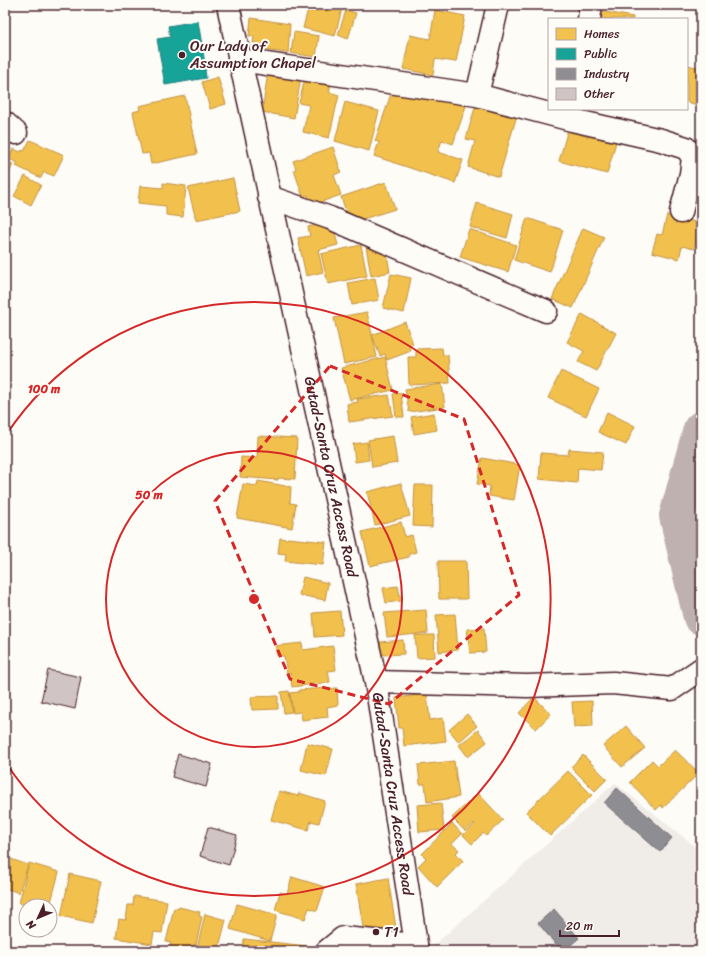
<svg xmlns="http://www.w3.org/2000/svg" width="706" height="956" font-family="Sriracha,sans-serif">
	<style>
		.built { fill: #f0ece8 }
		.homes { fill: #f2c14e; stroke: #c09044 }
		.public { fill: #17a398; stroke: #267b77 }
		.industry { fill: #8d8d92; stroke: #796c73 }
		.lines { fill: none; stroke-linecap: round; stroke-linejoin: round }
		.river { stroke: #c0b1b1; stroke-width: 36 }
		.building { fill: #d0c5c4; stroke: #4a1f2b }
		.minor-casing { stroke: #4a1f2b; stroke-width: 25 }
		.secondary-casing { stroke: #4a1f2b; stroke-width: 25 }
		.minor { stroke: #fdfcf7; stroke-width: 22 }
		.secondary { stroke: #fdfcf7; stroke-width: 22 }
		.marked { fill: none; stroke: #d62828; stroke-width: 3; stroke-dasharray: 8 5; stroke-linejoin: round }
		.ring { fill: none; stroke: #d62828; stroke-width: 2 }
		.poi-dot { fill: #4a1f2b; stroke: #fdfcf7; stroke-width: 1.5 }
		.labels { text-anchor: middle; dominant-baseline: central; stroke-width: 4; stroke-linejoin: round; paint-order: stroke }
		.poi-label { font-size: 15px; fill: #4a1f2b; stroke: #fdfcf7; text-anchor: start }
		.street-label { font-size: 15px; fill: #4a1f2b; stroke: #fdfcf7 }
		.centre { fill: #d62828; stroke: #fdfcf7; stroke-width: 2 }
		.ring-label { font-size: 12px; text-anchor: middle; font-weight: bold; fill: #d62828; stroke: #fdfcf7; stroke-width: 4; stroke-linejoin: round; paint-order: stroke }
	</style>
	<rect width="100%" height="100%" fill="#fdfcf7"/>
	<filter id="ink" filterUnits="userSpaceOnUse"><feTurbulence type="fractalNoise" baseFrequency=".025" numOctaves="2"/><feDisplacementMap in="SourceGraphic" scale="8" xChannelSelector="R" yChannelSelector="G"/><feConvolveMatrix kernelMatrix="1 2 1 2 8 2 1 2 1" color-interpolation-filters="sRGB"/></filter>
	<g filter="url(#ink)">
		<path class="built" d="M615 783 691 843 701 852V951H430V949Z"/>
		<path class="homes" d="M309 5H343L335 36 303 28Z
			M348 5H360L359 9 347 6Z
			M600 5H623L622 10Z
			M346 10 356 13 348 39 338 35Z
			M435 10 465 16 456 62 435 59 433 75 403 69 410 35 430 39Z
			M595 10 633 17V19H593Z
			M251 18 290 24 288 53 255 49 256 43H253L254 36H249Z
			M294 32 319 36 316 57 291 53Z
			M687 65 701 68V106L687 102Z
			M268 72 301 77 294 118 262 112Z
			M218 77 226 104 210 109 202 82Z
			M305 78 331 84 329 92 339 95 329 138 303 132 309 105 299 103Z
			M394 85 410 87 466 106 453 144 442 140 438 152 463 160 455 183 374 156 379 142 375 141Z
			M185 96 197 154 151 164 149 153 142 154 133 112 140 110 139 106Z
			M345 102 379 111 369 151 335 141Z
			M476 104 517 115 499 177 468 167 475 141 466 139Z
			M568 129 616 142 607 174 559 161Z
			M30 140 64 155 54 176 44 172 41 178 16 166 18 163 9 159 13 149 21 152 22 150 24 151Z
			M333 147 341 172 334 175 341 195 312 205 308 195 303 197 294 170 296 169 293 161Z
			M5 161 13 164 5 183Z
			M25 176 41 185 31 205 14 196Z
			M233 178 240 211 196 220 188 188Z
			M386 182 395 209 350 223 341 197Z
			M163 183 186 186 183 217 166 215V206L138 203 140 186 163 188Z
			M477 203 513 214 507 238 470 227Z
			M667 215 700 223 694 249 682 246 679 259 652 252 657 234 662 235Z
			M527 218 563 230 550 272 514 260Z
			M332 222 338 245 318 250 323 272 306 276 298 238 310 236 308 227Z
			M583 228 604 237 573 308 552 299Z
			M469 229 516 245 508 272 460 257Z
			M385 243 390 272 371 276 366 246Z
			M361 245 367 276 328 284 321 254Z
			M391 274 411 278 404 313 383 308Z
			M375 278 379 300 352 305 348 283Z
			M367 312 377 357 344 364 334 318Z
			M582 314 616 333 596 371 578 362 584 351 567 342Z
			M405 322 413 344 409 346 411 351 387 360 385 354 380 356 372 335Z
			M442 348 443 355H448L450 383 409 385 408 357H416V349Z
			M385 357 393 390 350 400 341 368Z
			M561 371 599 389 586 416 548 398Z
			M442 384 445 407 409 412 405 389Z
			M401 393 404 417H396L393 394Z
			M389 395 393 416 349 422 347 404 358 402 357 399Z
			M607 412 635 426 626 445 598 432Z
			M434 413 437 430 414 434 411 417Z
			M258 436 297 438 295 479 278 478V480L240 477 241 457 257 458Z
			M393 436 397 463 372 467 368 440Z
			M367 442 369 460 355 462 353 444Z
			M569 449 603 452 601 470 578 468 577 483 539 479 541 453 568 455Z
			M482 458 520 465 514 500 489 496 490 486 477 484Z
			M258 481 291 487 290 503 296 504 292 528 237 518 243 484 257 486Z
			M401 483 410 516 375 525 367 492Z
			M415 485H433L432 527 413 526Z
			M401 522 405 537 412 535 416 552 409 554V557L370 566 362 532Z
			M280 538 287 539 288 538 326 542 323 565 285 561 286 554 278 553Z
			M438 561H466L467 599H439Z
			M303 577 328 583 325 600 299 595Z
			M398 586 401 601 386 603 383 588Z
			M426 610 428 633 387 637 384 613Z
			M340 611 342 635 315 637 313 613Z
			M455 614 458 650 439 652 436 615Z
			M484 628 486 652 470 653 467 629Z
			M415 635H434L435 657 417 658Z
			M403 640 404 654 381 655 380 642Z
			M302 643 303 650 333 646 336 670 328 671 330 682 292 687 290 673 287 674 284 656H277L275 646Z
			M326 688V689L337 688 338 705 327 707 328 717 302 720 301 712 293 713 290 693 299 692V690Z
			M289 691 292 712 284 713 281 692Z
			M427 694 430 720 443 718 446 741 404 746 402 728H399L396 698Z
			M278 696V709L252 710 251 697Z
			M534 697 551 714 536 729 519 713Z
			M592 701 593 726 574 727 572 702Z
			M467 714 477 726 459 742 449 730Z
			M626 726 645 748 622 767 603 746Z
			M478 730 487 742 468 757 459 745Z
			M307 743 333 749 326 776 301 770Z
			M675 750 699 773 663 808 661 805 656 810 630 782 652 760 658 766Z
			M583 755 607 779 595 791 571 767Z
			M454 761 459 797 427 802 425 784H420L418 765Z
			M568 771 592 795 550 836 526 812Z
			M279 791 298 796 299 793 325 801 319 823 311 821 308 830 271 820Z
			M478 793 503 820 486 836 483 833 472 844 463 835 475 824 474 823 465 831 452 818Z
			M441 803 444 830 419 832 417 805Z
			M452 823 462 834 452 844 459 850 456 853 463 861 437 887 418 866 426 858 422 854Z
			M5 857 28 865 19 893 5 888Z
			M29 863 59 872 50 906H30L19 903Z
			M70 874 101 881 92 923 61 916Z
			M292 877 325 887 317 911 309 908 305 919 275 910 280 892 287 894Z
			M388 878 396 928 364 933 356 884Z
			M134 896 167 901 162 933 154 932 152 944 116 938 119 919 126 920 128 905H133Z
			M237 904 277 915 270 941 230 929Z
			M179 907 200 912 199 916 202 917 196 945 194 944 192 951H185L170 948 171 943 166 942 174 908 178 909Z
			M205 914 226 920 218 951H206L197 949Z
			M244 939 307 946 306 951H243Z"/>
		<path class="public" d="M198 21 206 70H205L206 78 165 85 157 39 170 37 168 26Z"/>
		<path class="industry" d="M617 788 672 838 660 852 604 803Z
			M554 909 579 938 564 951H561L538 923Z"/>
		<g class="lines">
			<path class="river" d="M701 429 677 516 701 617"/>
		</g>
		<path class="building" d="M48 670 81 677 75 709 41 701Z
			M178 754 212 764 206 787 172 777Z
			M208 827 237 835 229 865 200 856Z"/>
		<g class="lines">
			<defs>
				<path id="minor" d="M589 19 591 5
					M239 60 477 95 572 120 661 140 686 148 693 157 691 174 681 212
					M477 95 498 5
					M5 123 16 133
					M269 197 330 218 546 311
					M376 682 527 686 613 683 672 689 701 669
					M327 951 343 938 416 945"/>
				<g id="secondary">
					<path id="s1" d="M228 5 376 682 417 951"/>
				</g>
			</defs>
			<use href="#minor" class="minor-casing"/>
			<use href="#secondary" class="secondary-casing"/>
			<use href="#minor" class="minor"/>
			<use href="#secondary" class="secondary"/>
		</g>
	</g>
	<path class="marked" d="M330 366 464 419 519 595 389 704 290 679 215 501Z"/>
	<g class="ring">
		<circle cx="254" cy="599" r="148"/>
		<path d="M6 435A297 297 0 1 1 6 763"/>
	</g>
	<g class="poi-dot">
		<circle cx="182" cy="55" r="4"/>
		<circle cx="376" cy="932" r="4"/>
	</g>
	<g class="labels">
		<g class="poi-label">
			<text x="190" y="46">Our Lady of<tspan x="190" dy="17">Assumption Chapel</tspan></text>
			<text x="384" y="932">T1</text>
		</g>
		<g class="street-label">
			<text stroke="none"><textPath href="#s1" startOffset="483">Gutad-Santa Cruz Access Road</textPath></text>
			<text stroke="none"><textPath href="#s1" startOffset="806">Gutad-Santa Cruz Access Road</textPath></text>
		</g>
	</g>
	<circle cx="254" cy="599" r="6" class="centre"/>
	<g class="ring-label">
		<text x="44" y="393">100 m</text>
		<text x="149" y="499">50 m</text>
	</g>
	<rect width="706" height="956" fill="none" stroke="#fdfcf7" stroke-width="20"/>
	<rect x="10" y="10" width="686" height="936" fill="none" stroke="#4a1f2b" stroke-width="1.5" filter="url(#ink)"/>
	<rect x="548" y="18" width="140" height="92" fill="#fdfcf7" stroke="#b5a4a5"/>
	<rect x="556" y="28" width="20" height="12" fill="#f2c14e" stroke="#b5a4a5"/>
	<text x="584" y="38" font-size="12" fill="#4a1f2b">Homes</text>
	<rect x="556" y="48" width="20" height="12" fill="#17a398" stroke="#b5a4a5"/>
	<text x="584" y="58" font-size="12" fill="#4a1f2b">Public</text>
	<rect x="556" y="68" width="20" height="12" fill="#8d8d92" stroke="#b5a4a5"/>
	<text x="584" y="78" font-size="12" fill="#4a1f2b">Industry</text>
	<rect x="556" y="88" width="20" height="12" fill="#d0c5c4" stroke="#b5a4a5"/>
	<text x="584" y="98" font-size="12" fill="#4a1f2b">Other</text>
	<g transform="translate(38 918) rotate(226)"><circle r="19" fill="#fdfcf7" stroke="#b5a4a5"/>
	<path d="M0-3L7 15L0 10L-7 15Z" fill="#4a1f2b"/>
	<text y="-6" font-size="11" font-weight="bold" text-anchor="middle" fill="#4a1f2b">N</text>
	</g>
	<path d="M560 930v6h59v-6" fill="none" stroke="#4a1f2b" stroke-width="2"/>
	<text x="566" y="930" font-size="12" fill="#4a1f2b" stroke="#fdfcf7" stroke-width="3" paint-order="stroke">20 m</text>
</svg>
